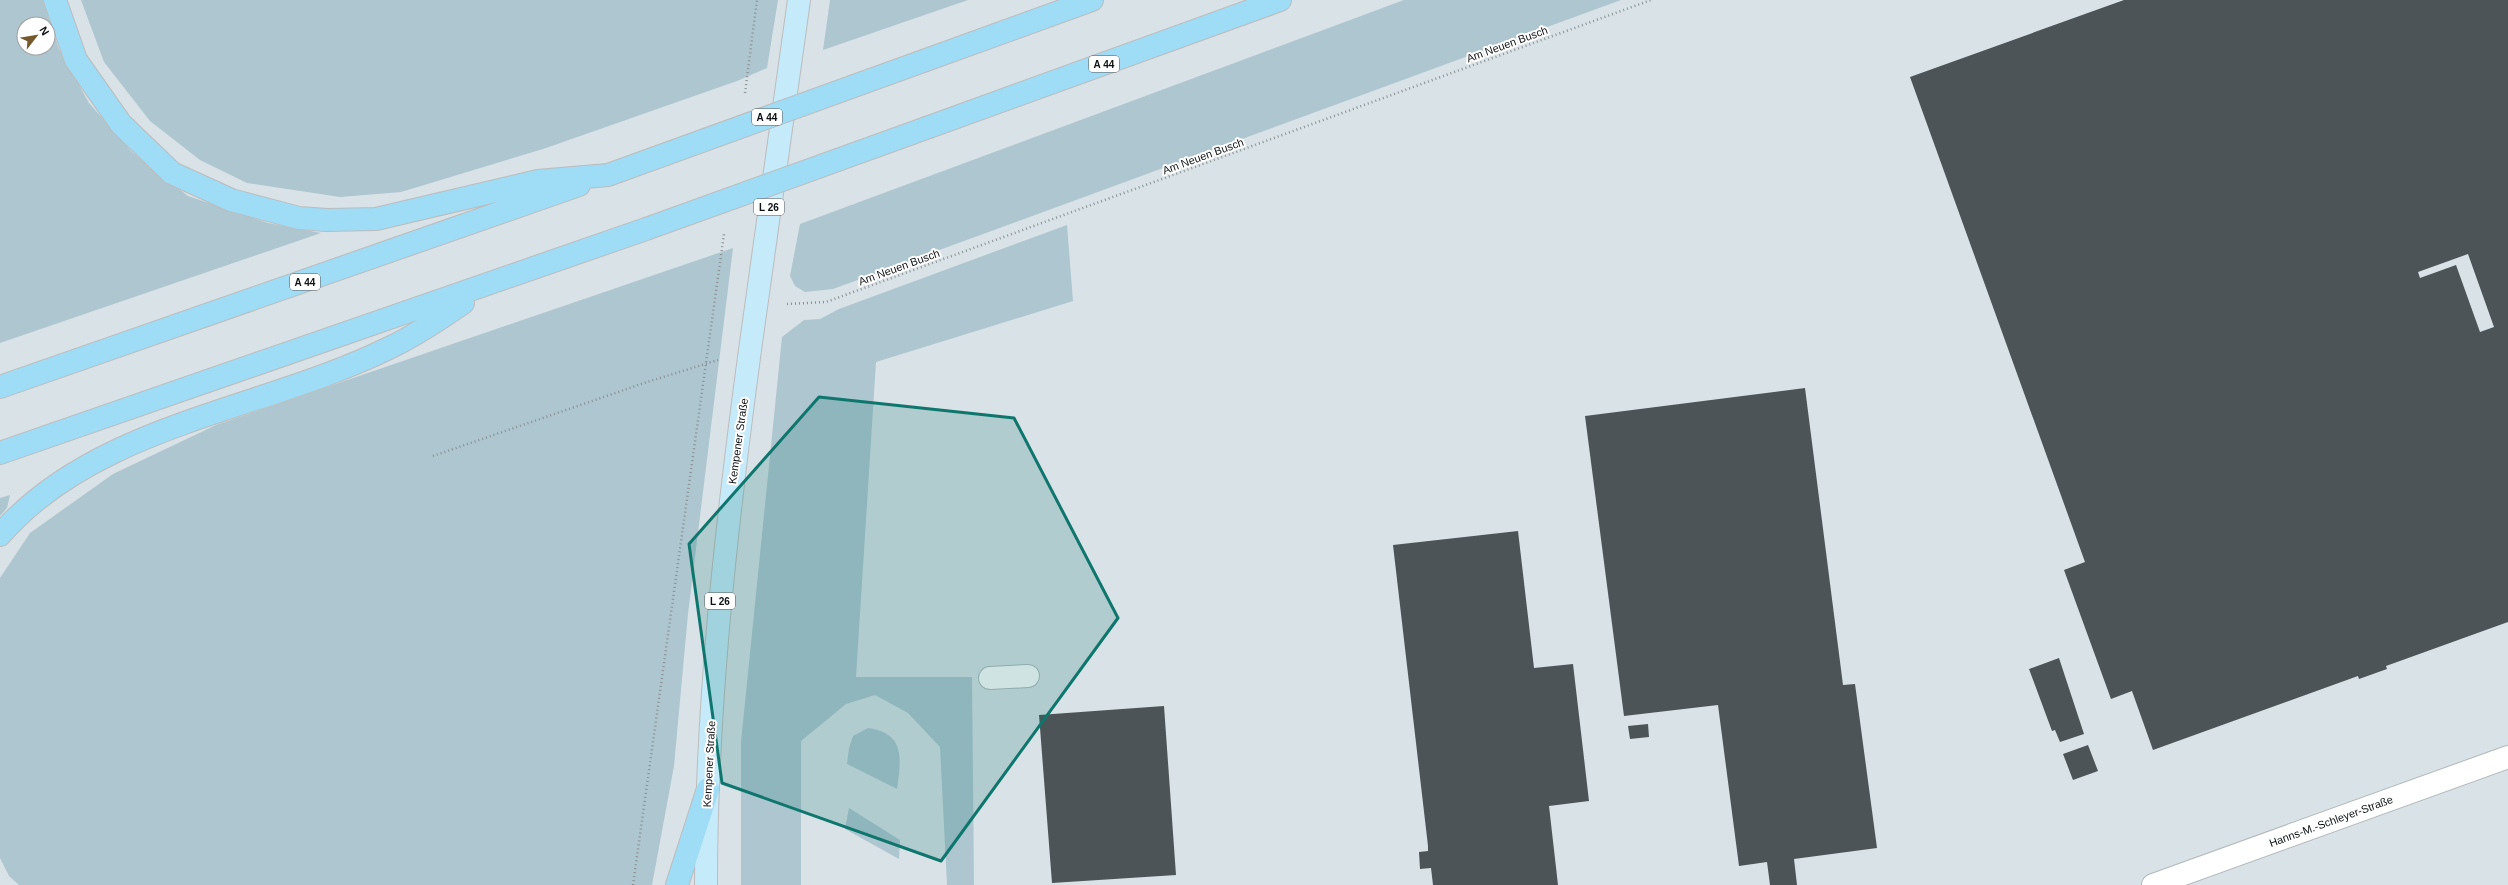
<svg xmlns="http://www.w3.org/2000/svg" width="2508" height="885" font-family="Helvetica,sans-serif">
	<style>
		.green { fill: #aec6d0; fill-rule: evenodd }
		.building { fill: #4d5457; fill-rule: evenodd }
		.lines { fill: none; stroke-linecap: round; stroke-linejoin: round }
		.lane-casing { stroke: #b1b9bd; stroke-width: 24 }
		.street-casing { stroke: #b1b9bd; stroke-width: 24 }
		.primary-casing { stroke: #bcbcbd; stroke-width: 24 }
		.highway-casing { stroke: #bcbcbd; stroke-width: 24 }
		.path { stroke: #898f92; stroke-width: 2.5; stroke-dasharray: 1 3; stroke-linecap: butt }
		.lane { stroke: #fff; stroke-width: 22 }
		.street { stroke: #fff; stroke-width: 22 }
		.primary { stroke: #c5eafa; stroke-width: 22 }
		.highway { stroke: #9fdcf6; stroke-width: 22 }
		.highway-bridge-casing { stroke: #bcbcbd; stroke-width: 24; stroke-linecap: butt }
		.highway-bridge { stroke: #9fdcf6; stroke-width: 22 }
		.marked { fill: #0f766e; fill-opacity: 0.2; stroke: #0f766e; stroke-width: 3; stroke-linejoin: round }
		.labels { text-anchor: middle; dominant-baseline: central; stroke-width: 4; stroke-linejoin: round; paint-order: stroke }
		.shield { fill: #fff; stroke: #56585a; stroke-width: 1 }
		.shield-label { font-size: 10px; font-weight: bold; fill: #0e1113 }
		.street-label { font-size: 11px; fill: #0e1113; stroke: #fff }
	</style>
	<rect width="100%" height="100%" fill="#d9e2e6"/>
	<path class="green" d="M0 0H43L59 49 89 103 132 152 188 196 268 223 321 233 0 343ZM24 24H48V48H24Z
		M81 0H778L767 68 737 81 546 148 401 192 340 197 247 183 200 160 150 121 104 62Z
		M830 0H968L823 50Z
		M1404 0H1621L833 289 805 292 795 286 790 276 800 224Z
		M1067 225 1073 301 876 362 856 677H972L974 885H947L940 747 908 713 875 695 846 704 801 741V885H741V742L782 337 804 320 820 319 839 309Z
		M733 248 688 614 674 766 652 885H19L9 876 0 858V578L30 533 113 474 216 425Z
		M10 495 7 508 0 516V498Z
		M868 728C906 733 901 760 897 789L847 764 849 748 853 736Z
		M849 808 900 840 899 859 845 829Z"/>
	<path class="building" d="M2124 0H2508V622L2386 666 2387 669 2359 679 2358 676 2153 750 2132 691 2111 699 2064 570 2085 562 1910 77ZM2468 254 2494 327 2480 332 2456 265 2420 278 2418 272Z
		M1805 388 1843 685 1855 684 1877 848 1794 859 1797 885H1770L1767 862 1739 866 1718 705 1624 716 1585 416Z
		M1518 531 1534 668 1573 664 1589 801 1549 806 1558 885H1433L1431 868 1420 869 1419 852 1428 851V846L1393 545Z
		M2059 658 2084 734 2060 742 2055 730 2052 731 2029 669Z
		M1164 706 1176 875 1052 883 1039 715Z
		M1648 724 1649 737 1630 739 1628 726Z
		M2088 745 2098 771 2073 780 2063 754Z"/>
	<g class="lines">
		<defs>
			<path id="lane" d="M990 678 1028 676"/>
			<path id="street" d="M2153 885 2508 757"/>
			<path id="primary" d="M706 885C706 705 726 528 750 350 767 233 782 117 799 0"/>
			<path id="highway" d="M55 0 76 60 121 124 172 173 231 200 299 218 327 220 376 219 538 181 608 175
				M926 60 1092 0
				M929 127 1280 0
				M0 387 579 185
				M0 453 646 229
				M0 535C96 424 265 410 391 347 416 335 440 319 463 303
				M677 885 708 789"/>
		</defs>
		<use href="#lane" class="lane-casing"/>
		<use href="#street" class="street-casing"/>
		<use href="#primary" class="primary-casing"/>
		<use href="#highway" class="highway-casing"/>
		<path class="path" d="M745 93 757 0
			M787 304 826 302 1651 0
			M433 456 647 382 718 360
			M633 885 724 234"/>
		<use href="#lane" class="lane"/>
		<use href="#street" class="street"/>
		<use href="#primary" class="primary"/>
		<use href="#highway" class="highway"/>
		<defs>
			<path id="highway-bridge" d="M608 175 926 60
				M646 229 929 127"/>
		</defs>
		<use href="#highway-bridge" class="highway-bridge-casing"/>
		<use href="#highway-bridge" class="highway-bridge"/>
	</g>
	<path class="marked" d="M819 397 1014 418 1118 618 941 861 722 783 689 544Z"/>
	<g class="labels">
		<g class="shield">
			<rect x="1089" y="56" width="30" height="16" rx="3"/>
			<rect x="752" y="109" width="30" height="16" rx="3"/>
			<rect x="754" y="199" width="30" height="16" rx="3"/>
			<rect x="290" y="274" width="30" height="16" rx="3"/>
			<rect x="705" y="593" width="30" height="16" rx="3"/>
		</g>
		<g class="shield-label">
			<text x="1104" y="64">A 44</text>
			<text x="767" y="117">A 44</text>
			<text x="769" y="207">L 26</text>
			<text x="305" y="282">A 44</text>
			<text x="720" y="601">L 26</text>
		</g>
		<g class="street-label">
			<text transform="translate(1507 44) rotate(-20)">Am Neuen Busch</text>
			<text transform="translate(1203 156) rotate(-20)">Am Neuen Busch</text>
			<text transform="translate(899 267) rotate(-20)">Am Neuen Busch</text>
			<text transform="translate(738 441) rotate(-82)">Kempener Straße</text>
			<text transform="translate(709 764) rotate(-87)">Kempener Straße</text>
			<text transform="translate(2331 821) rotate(-20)">Hanns-M.-Schleyer-Straße</text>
		</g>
	</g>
	<g transform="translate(36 36) rotate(59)"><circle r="19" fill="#ffffff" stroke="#9fa0a1"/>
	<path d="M0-3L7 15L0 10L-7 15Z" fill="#75582c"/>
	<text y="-6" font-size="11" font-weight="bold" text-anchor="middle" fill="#0e1113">N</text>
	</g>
</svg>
